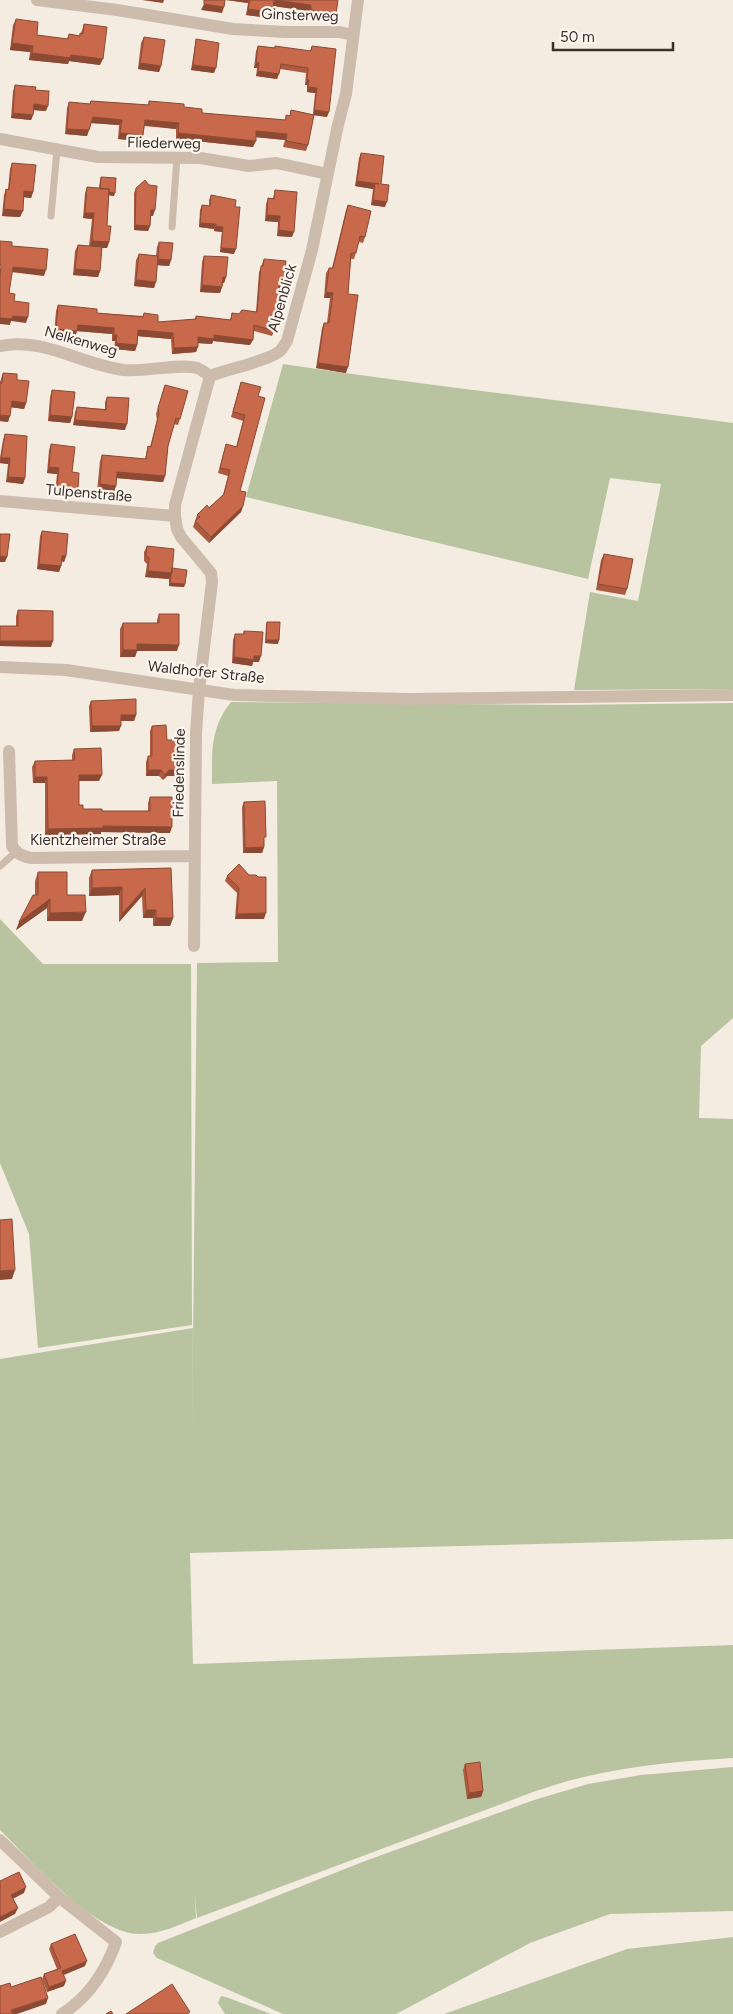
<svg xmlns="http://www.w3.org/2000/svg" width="733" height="2014" font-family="Figtree,sans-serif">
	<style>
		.green { fill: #b8c4a0 }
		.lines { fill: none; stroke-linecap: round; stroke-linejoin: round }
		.service { stroke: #cdbbac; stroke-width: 7 }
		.minor { stroke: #cdbbac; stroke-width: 12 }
		.wall { fill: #ac5a40 }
		.shaded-wall { fill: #8c4a34 }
		.building { fill: #c8694b; stroke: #8c4a34 }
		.labels { text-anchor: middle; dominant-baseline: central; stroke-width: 4.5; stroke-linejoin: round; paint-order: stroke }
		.street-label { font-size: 15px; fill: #3b302b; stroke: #fbf5ee }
	</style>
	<rect width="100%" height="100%" fill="#f4ebe1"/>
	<path class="green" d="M283 364C433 387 583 402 733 423V689L574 690 590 592 638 601 661 484 610 478 588 579 246 497Z
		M231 702 565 705 733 703V1018L701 1046 699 1118 733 1119V1539L190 1553 193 1664 733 1645V1758C684 1761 636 1765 588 1776 570 1780 551 1786 533 1792L197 1918 195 1896 196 1918C178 1925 161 1934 141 1934 95 1935 32 1861 0 1830V1359L193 1328 192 1440 197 963 278 962 277 781 212 784C212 753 210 728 231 702Z
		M0 919 43 964H191L192 1325 38 1348 29 1234 0 1163Z
		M733 1767V1911L610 1914 530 1943 396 2014H283L157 1958 153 1953 155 1946 158 1943 365 1861 534 1800 588 1784 641 1775Z
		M733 1937V2014H444L627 1949Z
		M221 1996 226 1997 271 2014H225L218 2003Z"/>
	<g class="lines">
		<path class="service" d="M51 216 57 150
			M172 227 177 157
			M0 866 16 852"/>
		<path class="minor" d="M37 0 117 10 233 29 285 32H339L353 35
			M0 139 98 157 200 158 249 166 276 163 328 174
			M0 346C44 337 82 365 124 370 145 372 181 363 197 368 202 370 206 373 210 376
			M0 501 175 516
			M0 667 66 670 234 695 409 699 733 695
			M9 751 12 846C17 854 22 856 31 858L194 856
			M194 946 196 733 199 690 212 582 211 573 181 537 177 529 175 516V505L210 376C228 369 268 361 280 351 283 348 285 344 287 341L312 250 338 125 346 94 358 0
			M0 1840 59 1897 116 1942C106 1970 89 1997 62 2014
			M0 1932 49 1907 59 1897"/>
	</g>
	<path class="wall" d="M226 0H338L336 14 334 20 309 16V11L274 6 271 14 263 13 262 17 246 15 248 3Z
		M16 19 37 35 67 39 69 34 79 36 80 33H81L84 24 100 65 69 61 68 64 29 60 30 52 10 50 13 25Z
		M144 37 161 66 159 72 138 69 141 43Z
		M196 39 214 73 191 70 195 45Z
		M258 46 275 48 310 51 312 46 327 117 313 115 308 145 306 151 283 147 285 140 256 137 253 147 176 139V129L144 126 143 135 141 141 118 139 119 125 91 123 87 136 65 134 67 108 69 102 90 104 91 101 148 105 149 101 184 107 202 113 285 120 286 115 290 116 291 110 313 115 315 93 307 92V85H305L306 73 280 69 277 79 256 76 257 68H254L256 51Z
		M15 85 35 90 46 111 34 110 33 115 31 120 11 118 13 91Z
		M361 153 381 184 385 207 371 205 373 189 355 186 359 158Z
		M12 163 33 192 31 198 24 197 20 217 2 216 4 195 6 189H8L10 169Z
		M101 177 114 196 109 195 107 226 109 242 107 248H102L100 271 98 277 73 275 75 251 78 245 89 246 92 219 83 218 85 193 87 187 99 188 100 180Z
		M136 188 153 216H151L150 226 148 231 134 230V193Z
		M275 190 292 237 277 236 278 222 265 221 266 204 268 198H273Z
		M211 195 234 254 220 252 222 232 214 231V229L199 227 200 210 202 205 209 206V200Z
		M348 205 365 237 363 243 359 242 354 259H351L348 294 346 373 316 368 322 328 324 323H327L330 298H324L326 273 329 268H332L346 210Z
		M159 242 171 260 169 266 157 265 154 288 134 286 136 260 139 254 156 256 157 247Z
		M204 256 226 277 224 283H223L220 293 200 292 202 262Z
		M264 259 283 287 281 292H278L274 331 272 336 254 331 250 345 213 341 212 344 198 343 196 352 172 354 171 339 138 336 137 345 135 351 114 349 115 341H112V334L77 331 75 337 54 334 56 311 58 305 97 313 143 316 144 313 158 322 195 319 196 316 230 320 232 313 239 314 256 312 259 272Z
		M3 373 17 380 26 403 24 409 11 407 8 422 0 421V382Z
		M241 382 258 396 240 491 243 506 241 512 209 543 193 527 197 515 209 508 223 495 228 476 218 473 226 444 236 447 243 421 231 417Z
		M165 385 180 419 178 425 174 424 168 446 165 476 163 482 117 478 114 492 97 491 100 461 102 455 145 459 148 446 150 447 157 420 156 414Z
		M52 390 72 417 70 423 48 421 50 397Z
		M107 397 125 430 73 425 75 412 77 407 105 409V402Z
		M5 434 25 478 23 484 6 482 8 464 0 463V458L3 440Z
		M51 444 72 472 76 495 55 493 57 474 47 473 49 450Z
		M42 531 66 556 64 562 62 561 61 566 59 572 37 569 40 536Z
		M147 546 172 568 185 584 184 587 169 586V579L145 577 147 564 144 561V552Z
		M604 554 627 589 625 595 596 590 601 560Z
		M18 610 51 647 0 646V626H16V616Z
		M159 614 177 651H137L135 657H120V629L123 623H157V620Z
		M267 622 278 644 265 643 266 625Z
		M244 631 259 662H253L252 666 232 663 233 640 235 634H243Z
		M91 701 136 715 134 721H121L119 731 90 732 89 706Z
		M152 726 167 740 176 776H167L163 780 159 776H146V762L148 756H150V731Z
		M74 749 99 781H79V805L83 809 102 811H148V803L150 797 170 833 101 832V834L45 835V783H33L32 767 35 761H72V755Z
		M244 802 264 843V847L262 853H243L242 807Z
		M171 868 173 918 170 926H153V918H143L142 896 119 922V895L89 896V878L92 870Z
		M38 872 67 895 82 921H47V908L16 930 35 895V881Z
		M249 875 264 919H235L237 893 225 881 227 876Z
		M465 1764 483 1791 481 1797 467 1799 463 1770Z
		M51 1944 85 1966 64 1975V1986L47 1992 42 1979 44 1974 57 1969 49 1949Z"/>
	<path class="shaded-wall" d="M142 0H164L163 3Z
		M226 0H249L248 3Z
		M274 0 311 5 309 11 272 6Z
		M204 4 224 7 222 13 201 10Z
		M264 7 273 9 271 14 263 13 262 17 246 15 248 9Z
		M12 43 33 46 30 52 10 50Z
		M32 53 71 55 103 59 100 65 69 61 68 64 29 60Z
		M256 62 259 63 257 68H254Z
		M140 63 161 66 159 72 138 69Z
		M193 65 216 68 214 73 191 70Z
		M258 71 279 74 277 79 256 76Z
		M307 80H309L307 85H305Z
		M308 87 317 88 315 93 307 92Z
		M34 104 48 106 46 111 32 110Z
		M314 110 329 112 327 117 313 115Z
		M13 113 33 115 31 120 11 118Z
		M93 117 122 120 119 125 90 123Z
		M145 120 179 123 176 129 143 125Z
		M67 129 89 130 87 136 65 134Z
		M256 131 287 134 285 140 254 137Z
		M120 133 143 135 141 141 118 139Z
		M178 133 256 141 253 147 176 139Z
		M357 181 379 184 375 183 373 189 355 186Z
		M24 191 33 192 31 198 22 197Z
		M100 191 115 193 114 196 99 194Z
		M373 200 387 202 385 207 371 205Z
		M4 209 23 211 20 217 2 216Z
		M151 210H155L153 216 149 215Z
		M85 213H94L92 219 83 218Z
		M267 215 280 216 278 222 265 221Z
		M200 223 216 224 214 229 199 227Z
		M135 225 150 226 148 231 134 230Z
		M216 226 223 227 222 232 214 231Z
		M279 230 294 232 292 237 277 236Z
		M92 241 109 242 107 248 89 247Z
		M221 248 236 249 234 254 220 252Z
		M158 259 171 260 169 266 156 265Z
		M13 267 46 270 44 276 11 272Z
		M75 269 100 271 98 277 73 275Z
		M223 277H226L224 283H221Z
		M136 280 156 282 154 288 134 286Z
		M202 285 222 287 220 293 200 292Z
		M279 286 283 287 281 292H277Z
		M326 292 333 293 330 298H324Z
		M13 316 28 317 26 323 11 321 10 325 0 324V318Z
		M78 325 114 328 112 334 76 331Z
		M56 329 77 331 75 337 54 334Z
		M138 330 173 333 171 339 136 336Z
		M114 335H117L115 341H112Z
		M214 335 253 340 250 345 213 341 212 344 196 343 198 337Z
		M116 343 137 345 135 351 114 349Z
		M198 347 196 352 172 354 174 348Z
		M318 363 348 367 346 373 316 368Z
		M12 401 26 403 24 409 9 407Z
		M0 415 10 416 8 422 0 421Z
		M50 415 72 417 70 423 48 421Z
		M75 420 127 424 125 430 73 425Z
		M1 458H10L8 464 0 463Z
		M49 467 59 468 57 474 47 473Z
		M117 472 165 476 163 482 115 478Z
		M8 477 25 478 23 484 6 482Z
		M100 484 116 486 114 492 97 491Z
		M57 487 78 489 76 495 55 493Z
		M243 506 241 512 209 543 211 537Z
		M0 556 7 557 5 562H0Z
		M62 556H66L64 562 60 561Z
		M39 564 61 566 59 572 37 569Z
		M148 571 172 573 169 579 145 577Z
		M170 583 185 584 184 587 169 586Z
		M266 640H279L278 644 265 643Z
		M0 641H53L51 647 0 646Z
		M137 644 179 645 177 651H137L135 657H120L123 650Z
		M254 656H261L259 662H253L252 666 232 663 234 657Z
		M121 715H136L134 721H119Z
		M92 726H121L119 731 90 732Z
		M148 770H161L159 776H146Z
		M169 770H178L176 776H167L163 780 165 775Z
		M79 775H102L99 781H77Z
		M35 777H47L45 783H33Z
		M103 826 172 827 170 833 101 832V834L45 835 48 829Z
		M264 847 262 853H243L245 848Z
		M122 887 119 895 89 896 92 888Z
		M145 888 142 896 119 922 122 914Z
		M50 899 47 908 16 930 19 922Z
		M146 910H156L153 918H143Z
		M86 912 82 921H47L50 913Z
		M266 913 264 919H235L237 914Z
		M156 918H173L170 926H153Z
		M15 1270 12 1279 0 1280V1271Z
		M483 1791 481 1797 467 1799 469 1793Z
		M26 1887 24 1893 9 1901 11 1895Z
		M18 1908 15 1914 0 1922V1917Z
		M87 1961 85 1966 60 1976 62 1971Z
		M66 1981 64 1986 47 1992 49 1987Z
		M48 1998 46 2004 17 2014H10L11 2010Z"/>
	<path class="building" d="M204 0H225L224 7 204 4Z
		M250 0H274L273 9 264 7V11L248 9Z
		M275 0H338L336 14 311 10V5Z
		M16 19 38 22 37 35 68 39 69 34 80 36V33L83 34 84 24 107 27 103 59 71 55 70 58 32 53 33 46 12 43Z
		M144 37 165 40 161 66 140 63Z
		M196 39 219 43 216 68 193 65Z
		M258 46 275 48V46L311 51 312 46 336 49 329 112 314 110 317 88 308 87 309 80H307L308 68 281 64 279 74 258 71 259 63 256 62Z
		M15 85 36 87 35 90 49 91 48 106 34 104 33 115 13 113Z
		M91 101 149 105V101L184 104V107L202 109V113L286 120V115L290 116 291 110 314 115 308 145 286 141 287 134 256 131V141L178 133 179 123 145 120 143 135 120 133 122 120 93 117 89 130 67 129 69 102 90 104Z
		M361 153 384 156 381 184 389 185 387 202 373 200 375 183 379 184 357 181Z
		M12 163 36 165 33 192 24 191 23 211 4 209 6 189 9 190Z
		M101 177 116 178 115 193 109 192V189H100Z
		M145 180 149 185 157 186 155 210H151L150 226 135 225 136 188Z
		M87 187 109 189 107 226H111L109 242 92 241 94 213H85Z
		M275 190 297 192 294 232 279 230 280 216 267 215 268 198 274 199Z
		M211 195 236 200 235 207H240L236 249 221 248 223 227 216 226V224L200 223 202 205 210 206Z
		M348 205 371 211 365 237 360 236 356 253H351L348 294 358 295 348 367 318 363 324 323H329L333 293 326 292 329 268H333Z
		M0 241 12 242V246L48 249 46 270 13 267 9 293 15 294 14 301 29 303 28 317 13 316 12 319 0 318V277L1 265H0Z
		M159 242 173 243 171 260 158 259Z
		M78 245 102 247 100 271 75 269Z
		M139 254 158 256 156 282 136 280Z
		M204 256 228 257 226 277H223L222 287 202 285Z
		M264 259 286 261 283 287 279 286 276 315 278 316 274 331 254 325 253 340 214 335V339L198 337V347L174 348 173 333 138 330 137 345 116 343 117 335H114V328L78 325 77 331 56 329 58 305 97 309V313L143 317 144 313 158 315V322L196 319V316L231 320 232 313 239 314 242 310 257 312 261 266H263Z
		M3 373 17 374V380L29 381 26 403 12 401 10 416 0 415V383H2Z
		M241 382 261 387 258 396 265 398 240 491 246 492 243 506 211 537 195 521 200 517 197 515 207 505 209 508 224 494 230 470 220 468 226 444 237 447 245 415 233 412Z
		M165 385 188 391 180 419 176 418 168 446 165 476 117 472 116 486 100 484 102 455 146 459 148 446 151 447 159 413 158 408Z
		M52 390 75 392 72 417 50 415Z
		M107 397 129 398 127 424 75 420 77 407 106 410Z
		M5 434 27 436 25 478 8 477 10 458H1Z
		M51 444 75 447 72 472 79 473 78 489 57 487 59 468 49 467Z
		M42 531 68 534 66 556H62L61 566 39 564Z
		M0 534H10L7 557 0 556Z
		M147 546 174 549 172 573 148 571 149 558 146 555Z
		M604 554 633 559 627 589 598 584Z
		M172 568 187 570 185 584 170 583Z
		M18 610 53 611V641H0V626H18Z
		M159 614H179V645L137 644V650H123V623H159Z
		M267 622H280L279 640H266Z
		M244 631 263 632 261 656H254V660L234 657 235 634H244Z
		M136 699V715H121V726H92L91 701Z
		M166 725 167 740H177L178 770H169L165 775 161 770H148V756H152V726Z
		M101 748 102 775H79V805H83V809H102V811H150V797H172V827L103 826V828L48 829 47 777H35V761L75 760 74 749Z
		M265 801 266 837H264V847L245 848 244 802Z
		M239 864 249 875H256L258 877H266V913L237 914 239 888 227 876Z
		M171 868 173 918H156V910H146L145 888 122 914V887L92 888V870Z
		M38 872H67V895H85L86 912 50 913V899L19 922 33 895H38Z
		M12 1219 15 1270 0 1271V1220Z
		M480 1762 483 1791 469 1793 465 1764Z
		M19 1872 26 1887 11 1895 18 1908 0 1917V1881Z
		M75 1934 87 1961 62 1971 66 1981 49 1987 44 1974 61 1968 51 1944Z
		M41 1977 48 1998 11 2010 13 2014H0V1986L10 1983 11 1987Z
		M172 1984 190 2012 187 2014H126Z
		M111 2011 113 2014H106Z"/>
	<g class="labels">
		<g class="street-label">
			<text transform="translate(300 15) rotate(2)">Ginsterweg</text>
			<text transform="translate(164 143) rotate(1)">Fliederweg</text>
			<text transform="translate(282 298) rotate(-74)">Alpenblick</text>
			<text transform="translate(81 341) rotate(16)">Nelkenweg</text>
			<text transform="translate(89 493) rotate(5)">Tulpenstraße</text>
			<text transform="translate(206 672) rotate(6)">Waldhofer Straße</text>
			<text transform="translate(179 773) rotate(-89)">Friedenslinde</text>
			<text x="98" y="840">Kientzheimer Straße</text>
		</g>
	</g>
	<path d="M553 42v8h120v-8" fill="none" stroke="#3b302b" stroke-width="2.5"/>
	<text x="560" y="42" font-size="15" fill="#3b302b" stroke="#fbf5ee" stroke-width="4" paint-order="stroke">50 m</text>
</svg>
